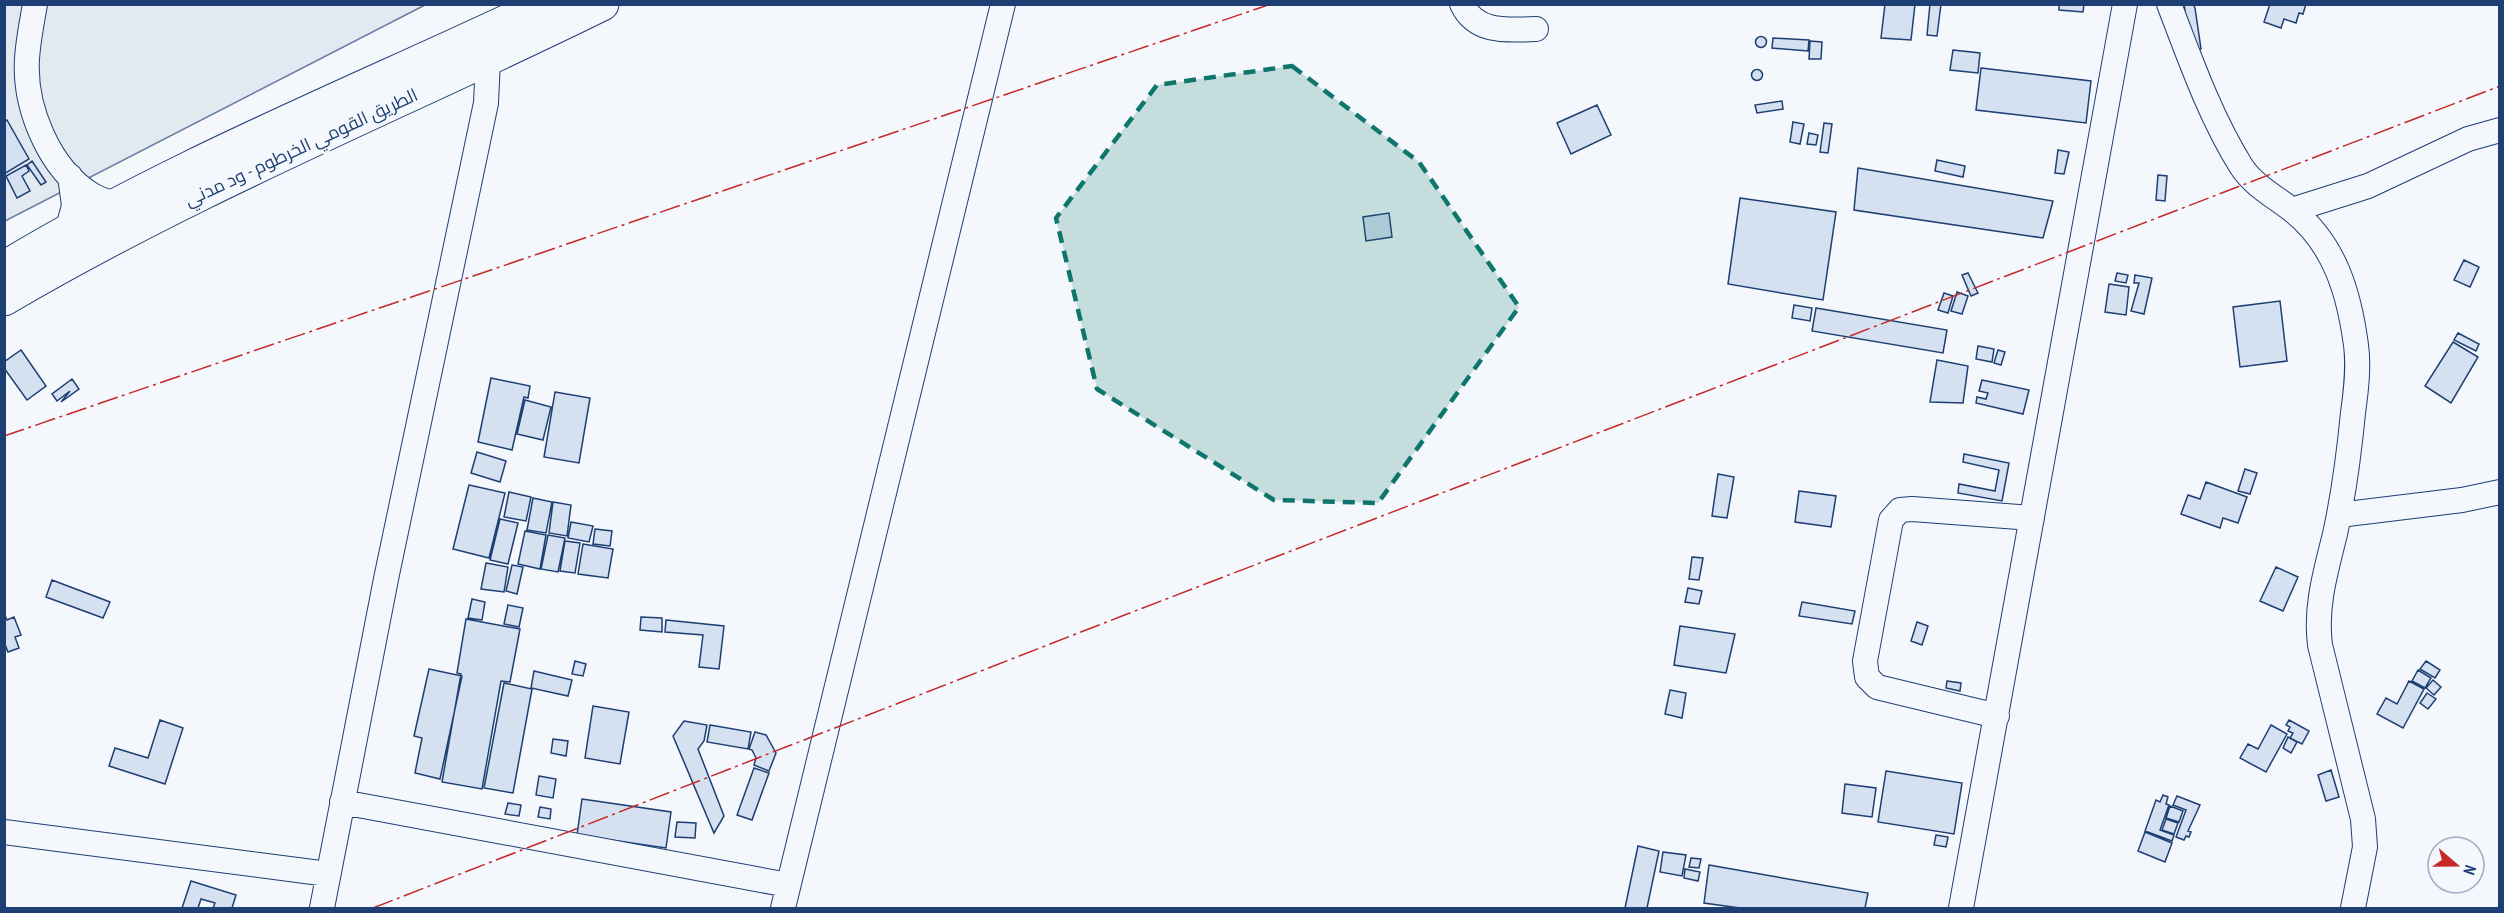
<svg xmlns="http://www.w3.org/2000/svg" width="2504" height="913" font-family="'PT Sans Narrow',Cairo,sans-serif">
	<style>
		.green { fill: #e3e9f0; stroke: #687fa3; stroke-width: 1.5 }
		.building { fill: #d5e0f0; stroke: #1d3f73; stroke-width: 1.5 }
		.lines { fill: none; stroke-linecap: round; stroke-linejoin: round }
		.minor-casing { stroke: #1d3f73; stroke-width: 26 }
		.highway-casing { stroke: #1d3f73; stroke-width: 35 }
		.minor { stroke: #f4f7fb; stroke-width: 24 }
		.highway { stroke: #f4f7fb; stroke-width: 33 }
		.power { stroke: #c62828; stroke-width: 1.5; stroke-dasharray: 21 4.5 3 4.5; stroke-linecap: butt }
		.marked { fill: #0f766e; fill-opacity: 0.2; stroke: #0f766e; stroke-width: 4.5; stroke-dasharray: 12 8; stroke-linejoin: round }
		.labels { text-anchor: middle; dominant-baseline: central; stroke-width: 4.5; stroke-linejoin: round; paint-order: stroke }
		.street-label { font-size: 18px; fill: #1d3f73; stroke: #f4f7fb }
	</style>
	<rect width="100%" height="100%" fill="#f4f7fb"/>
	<path class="green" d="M5 5H425L5 221Z"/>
	<path class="building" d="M1885 4H1915L1911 40 1881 38Z
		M1930 4H1941L1937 36 1927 35Z
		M2059 4H2084L2083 12 2059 10Z
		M2184 4H2193L2195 8 2201 49 2191 51Z
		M2270 4H2306L2303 14 2299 13 2296 23 2284 19 2281 28 2264 22Z
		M1755.5 42a5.5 5.5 0 1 1 11 0a5.5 5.5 0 1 1-11 0Z
		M1773 38 1809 40 1808 51 1772 48Z
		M1810 41 1822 42 1821 59H1809Z
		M1953 50 1980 53 1978 73 1950 70Z
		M1981 68 2091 81 2086 123 1976 110Z
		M1751.5 75a5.5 5.5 0 1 1 11 0a5.5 5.5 0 1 1-11 0Z
		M1782 101 1783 109 1757 113 1755 105Z
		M1597 105 1611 135 1571 154 1557 123Z
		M7 120 29 159 4 174V122Z
		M1793 122 1804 124 1800 144 1790 142Z
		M1824 123 1832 124 1828 153 1820 152Z
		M1809 133 1818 135 1816 145 1807 144Z
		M2058 150 2069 152 2064 174 2055 173Z
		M1937 160 1965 166 1963 177 1935 171Z
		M32 161 46 182 41 185 27 165Z
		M26 165 29 171 22 176 30 191 17 198 6 176Z
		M1858 168 2053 201 2043 238 1854 210Z
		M2158 175 2167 176 2165 201 2156 200Z
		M1740 198 1836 212 1823 300 1728 284Z
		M1389 213 1392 237 1366 241 1363 217Z
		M2464 260 2479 267 2470 287 2454 280Z
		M1968 273 1978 293 1971 296 1962 275Z
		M2117 273 2128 275 2126 283 2115 281Z
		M2135 275 2152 278 2144 314 2131 311 2139 283H2134Z
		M2109 284 2129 287 2126 315 2105 312Z
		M1957 292 1968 296 1962 314 1951 311Z
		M1944 293 1953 296 1948 313 1938 310Z
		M2280 301 2287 361 2240 367 2233 307Z
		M1794 305 1812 308 1810 321 1792 318Z
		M1816 308 1947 330 1943 353 1812 331Z
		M2458 333 2479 344 2476 351 2454 340Z
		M2453 342 2478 357 2451 403 2425 386Z
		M1978 346 1994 349 1992 362 1976 359Z
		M21 350 46 386 27 400 4 368V362Z
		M1998 350 2005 352 2001 365 1994 363Z
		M1937 360 1968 366 1963 403 1930 402Z
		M491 378 530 386 528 398 524 397 512 450 478 442Z
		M72 379 79 389 61 402 70 391 57 401 52 394Z
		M1982 380 2029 390 2023 414 1976 403 1977 397 1986 399 1988 393 1979 391Z
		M555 392 590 398 579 463 544 457Z
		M525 400 551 407 543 440 517 434Z
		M477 452 506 461 500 482 471 473Z
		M1964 454 2009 463 2002 501 1958 493 1959 484 1995 491 1999 470 1963 462Z
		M2245 469 2257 473 2250 494 2238 491Z
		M1718 474 1734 477 1727 518 1712 516Z
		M2206 482 2247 497 2238 523 2223 518 2220 528 2181 514 2188 495 2200 499Z
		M469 485 505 493 489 558 453 549Z
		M1799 491 1836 496 1831 527 1795 522Z
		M509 492 531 497 526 521 504 517Z
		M533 498 552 502 546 533 527 530Z
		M553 502 571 505 567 536 549 533Z
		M500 519 518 523 508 564 490 560Z
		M571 522 593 526 589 542 568 538Z
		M595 529 612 531 610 546 593 544Z
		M525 531 546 535 540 569 518 564Z
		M548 535 565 538 558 572 541 569Z
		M565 541 580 543 575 573 560 571Z
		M583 544 613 549 608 578 578 574Z
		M1692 557 1703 558 1699 580 1689 579Z
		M486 563 508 567 504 592 481 589Z
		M512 565 523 567 517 594 506 591Z
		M2276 567 2298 577 2283 611 2260 601Z
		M52 580 110 602 103 618 46 597Z
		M1688 588 1702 591 1699 604 1685 602Z
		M472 599 485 602 482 620 468 618Z
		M1802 602 1855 611 1852 624 1799 616Z
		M508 605 523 608 519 627 504 624Z
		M4 613 7 620 14 617 21 635 15 637 19 648 8 652 4 642Z
		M641 617 662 618V632L640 630Z
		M466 619 520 629 510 682 501 681 482 789 442 782 461 674 457 673Z
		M666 620 724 626 719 669 699 667 703 635 665 632Z
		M1917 622 1928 626 1922 645 1911 641Z
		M1680 626 1735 634 1726 673 1674 665Z
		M575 661 586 664 583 676 572 674Z
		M2426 661 2440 670 2435 678 2420 669Z
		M429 669 462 676 440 779 415 773 422 738 414 736Z
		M2418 670 2431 678 2425 688 2412 681Z
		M534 671 572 680 568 696 531 688Z
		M2433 680 2441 687 2434 695 2426 688Z
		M1947 681 1961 683 1960 691 1946 688Z
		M2409 681 2424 689 2403 728 2377 714 2386 698 2397 704Z
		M504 683 532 689 513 793 484 788Z
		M1670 690 1686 693 1682 718 1665 714Z
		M2427 693 2436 699 2428 709 2420 703Z
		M593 706 629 712 620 764 585 758Z
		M160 720 183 728 165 784 109 766 115 748 148 758Z
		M2289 720 2309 731 2302 744 2290 738 2293 733 2288 731 2290 727 2286 725Z
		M684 721 707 725 704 741 698 749 724 816 714 833 673 736Z
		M710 725 751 732 748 749 707 742Z
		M2271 725 2287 734 2266 772 2240 758 2248 744 2258 749Z
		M755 732 766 735 776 753 769 771 754 765 756 758 752 750 749 749Z
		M2288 737 2297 742 2291 753 2283 748Z
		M553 739 568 741 566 756 551 753Z
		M754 768 769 773 752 820 737 815Z
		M2331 770 2339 797 2326 801 2318 775Z
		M1886 771 1962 783 1954 834 1878 822Z
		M539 776 556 779 553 798 536 795Z
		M1845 784 1876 788 1872 817 1842 813Z
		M2163 795 2168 797 2166 804 2169 805 2160 830 2174 835 2172 841 2145 831 2156 800 2160 802Z
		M2177 796 2200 805 2188 831 2191 832 2189 837 2186 836 2184 840 2176 837 2186 810 2173 805Z
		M582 799 671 812 666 848 577 835Z
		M508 803 521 805 519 816 505 814Z
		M2170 806 2183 811 2179 822 2166 818Z
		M540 807 551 809 550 819 538 817Z
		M2166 819 2178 823 2174 834 2162 830Z
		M677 822 696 823 695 838 675 837Z
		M2145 832 2172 843 2165 862 2138 851Z
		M1936 835 1948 837 1946 847 1934 845Z
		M1638 846 1659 851 1647 908H1625Z
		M1663 852 1686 855 1682 876 1660 872Z
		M1691 858 1701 859 1699 868 1689 867Z
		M1709 865 1868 893 1865 908H1740L1704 903Z
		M1685 869 1700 872 1698 881 1684 878Z
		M191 881 236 895 232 908H213L215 903 201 899 198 908H182Z"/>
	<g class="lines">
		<defs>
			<path id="minor" d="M35 4C32 22 28 41 27 59 24 107 49 169 92 195 99 199 109 202 117 205
				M1462 4C1476 34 1508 30 1536 29
				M2169 4C2190 59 2210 116 2241 166 2253 185 2274 196 2292 210 2335 244 2349 293 2356 345 2359 367 2356 391 2353 413 2349 454 2344 493 2335 534 2326 571 2315 606 2320 645L2363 819 2365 847 2353 908
				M2292 210 2368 186 2468 139 2500 130
				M67 231 74 206 70 176
				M2339 515 2462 500 2500 492
				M1997 716 1877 687 1867 677 1865 661 1891 520 1900 510 1912 509 2032 518
				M342 802 788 885
				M4 832 328 874
				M322 908 386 579 486 103 488 60 485 45
				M783 908 1003 4
				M1961 908 2125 4"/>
			<path id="highway" d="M4 268C176 164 363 90 544 4
				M4 299C196 186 403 102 602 4"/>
		</defs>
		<use href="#minor" class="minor-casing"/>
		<use href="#highway" class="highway-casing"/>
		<use href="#minor" class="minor"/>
		<use href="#highway" class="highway"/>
		<path class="power" d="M4 436 1271 4
			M373 908 1122 616 2500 86"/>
	</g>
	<path class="marked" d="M1292 66 1419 162 1519 307 1378 503 1274 500 1097 389 1056 218 1157 85Z"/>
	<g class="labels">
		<g class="street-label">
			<text transform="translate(301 147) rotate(-25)">الطريق القومي الخرطوم - ود مدني</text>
		</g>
	</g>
	<rect width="2504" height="913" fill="none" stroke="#1d3f73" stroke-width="12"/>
	<g transform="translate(2456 865) rotate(110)"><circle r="28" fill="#f4f7fb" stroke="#9eadc5" stroke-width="1.5"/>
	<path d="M0-4.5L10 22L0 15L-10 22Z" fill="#c62828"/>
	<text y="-9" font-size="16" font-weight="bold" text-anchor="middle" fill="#1d3f73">N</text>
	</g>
</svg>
